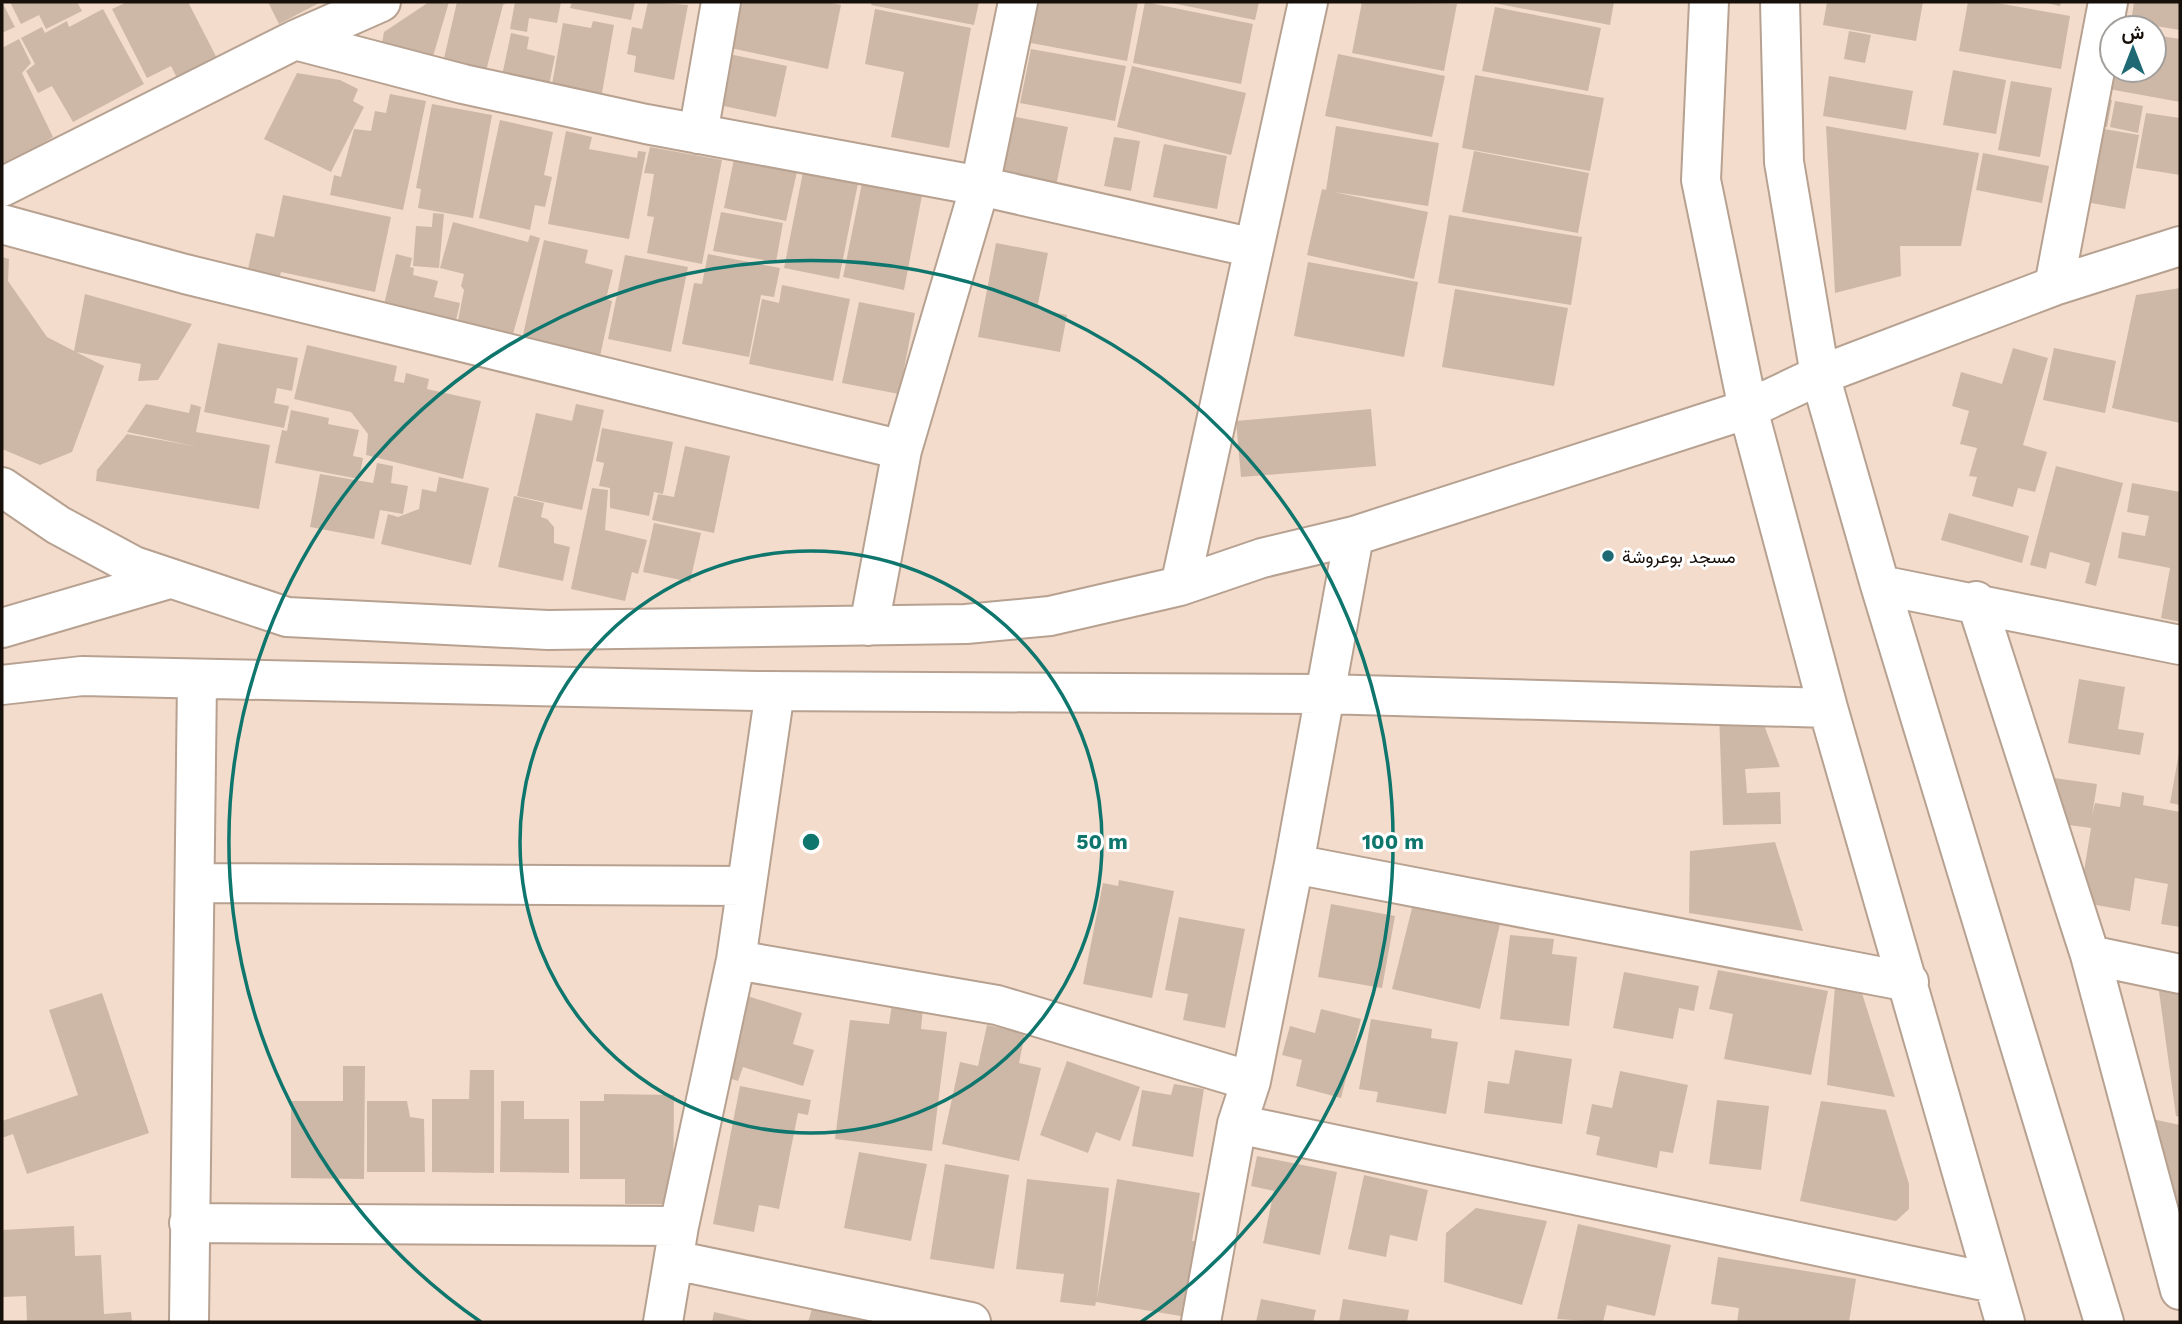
<svg xmlns="http://www.w3.org/2000/svg" width="2182" height="1324" font-family="'Work Sans',Vazirmatn,sans-serif">
	<style>
		.building { fill: #cdb8a7 }
		.lines { fill: none; stroke-linecap: round; stroke-linejoin: round }
		.minor-casing { stroke: #b7a191; stroke-width: 42 }
		.minor { stroke: #fff; stroke-width: 38 }
		.ring { fill: none; stroke: #0f766e; stroke-width: 3.5 }
		.poi-dot { fill: #1f6974; stroke: #fff; stroke-width: 2.5 }
		.labels { text-anchor: middle; dominant-baseline: central; stroke-width: 6; stroke-linejoin: round; paint-order: stroke }
		.poi-label { font-size: 18px; fill: #17100a; stroke: #fff; text-anchor: start }
		.centre { fill: #0f766e; stroke: #fff; stroke-width: 3.5 }
		.ring-label { font-size: 21px; text-anchor: middle; font-weight: bold; fill: #0f766e; stroke: #fff; stroke-width: 6; stroke-linejoin: round; paint-order: stroke }
	</style>
	<rect width="100%" height="100%" fill="#f3dccb"/>
	<path class="building" d="M2 2 15 27 2 33Z
		M10 2H77L82 11 46 29 39 15 21 24Z
		M127 2H188L221 66 181 86 171 66 147 78 112 9Z
		M268 2H321L279 24Z
		M429 2H449L429 70 380 56 384 32Z
		M457 2H508L503 5 486 71H441Z
		M515 2H561L557 23 529 18 527 32 510 29Z
		M572 2H635L631 20 570 8Z
		M648 2 688 5 674 80 634 72 636 56 627 54 632 27 642 29Z
		M735 2H827L841 5 828 69 726 47Z
		M872 2H979L974 25 871 5Z
		M1038 2H1138L1127 61 1031 43Z
		M1145 2 1253 24 1241 84 1133 63Z
		M1167 2H1259L1255 20Z
		M1362 2 1457 4 1444 71 1352 53Z
		M1488 2H1614L1610 25Z
		M1827 2H1923L1916 41 1823 25Z
		M1968 2H1991L2070 16 2061 69 1959 51Z
		M2043 2H2061L2060 6Z
		M2134 2H2180V30L2131 22Z
		M1495 7 1601 28 1588 91 1482 71Z
		M103 9 144 84 73 122 52 86 38 93 26 71 35 64 21 38 42 27 45 33 67 21 69 27Z
		M875 9 971 28 949 148 891 137 904 72 865 64Z
		M593 21 614 25 599 110 549 101 563 23 591 28Z
		M1849 31 1871 35 1865 63 1844 59Z
		M511 33 529 37 527 49 555 56 546 100 499 90Z
		M2154 35 2180 39V102L2109 89 2113 70H2154Z
		M19 39 31 63 22 73 53 137 2 168V48Z
		M1031 49 1126 66 1115 121 1020 103Z
		M729 54 787 66 776 117 719 105Z
		M1338 54 1445 76 1432 137 1325 116Z
		M1132 66 1246 93 1231 155 1117 127Z
		M1953 70 2006 80 1996 134 1943 125Z
		M297 73 340 80 358 89 353 101 364 107 331 172 264 139Z
		M1475 75 1604 98 1590 171 1462 148Z
		M1829 76 1913 91 1906 130 1823 116Z
		M2011 81 2052 88 2040 157 1998 150Z
		M390 94 426 101 403 210 330 195 334 175 341 177 354 129 371 131 375 111 386 113Z
		M2095 97 2112 100 2107 127 2090 124Z
		M2115 101 2143 106 2138 133 2110 127Z
		M432 104 492 115 473 218 418 208 421 189 416 188Z
		M2146 113 2180 118V175L2136 168Z
		M1011 116 1068 127 1056 186 999 175Z
		M500 120 553 132 544 175 552 177 545 207 535 205 530 230 479 218Z
		M1336 126 1439 143 1428 206 1334 192 1428 212 1414 279 1307 255 1322 189 1326 190Z
		M1826 126 1979 153 1961 246H1900L1901 276 1835 293Z
		M2087 126 2139 135 2125 209 2074 200Z
		M566 131 592 137 589 149 637 158 638 151 646 152 629 239 548 224Z
		M1114 137 1140 141 1131 191 1104 186Z
		M1164 144 1227 156 1217 209 1153 197Z
		M650 147 722 160 702 264 647 253 654 217 647 216 654 174 644 173Z
		M736 149 799 163 786 221 724 208Z
		M1474 151 1589 173 1578 233 1462 212Z
		M1983 153 2049 166 2042 203 1976 190Z
		M805 162 860 173 839 279 784 268Z
		M864 173 924 185 904 290 843 277Z
		M283 195 391 217 375 292 281 272 278 284 246 278 256 233 274 237Z
		M721 212 783 223 776 262 713 251Z
		M433 213 444 214 439 268 413 266 416 226 432 227Z
		M1449 215 1582 237 1571 305 1438 283Z
		M453 222 528 242 530 235 540 238 511 341 457 326 464 290 461 286 464 274 440 268Z
		M544 240 588 250 585 263 613 270 606 299 612 301 599 361 521 344Z
		M996 243 1048 253 1037 309 1067 315 1060 352 978 337Z
		M396 254 412 258 410 267 414 268 413 275 438 281 434 297 460 303 453 333 381 317Z
		M708 254 780 268 774 297 761 295 749 357 682 344 694 283 702 284Z
		M625 255 688 267 671 352 608 339Z
		M2 257 9 259 8 281 47 337 74 351 85 294 192 324 158 380 138 381 141 364 76 352 104 366 72 452 40 465 2 449Z
		M1308 262 1418 282 1404 357 1294 336Z
		M782 285 850 299 833 381 749 364 762 299 779 303Z
		M2180 288V423L2112 408 2136 295Z
		M1455 289 1568 308 1554 386 1442 367Z
		M859 302 915 313 899 394 842 383Z
		M218 343 298 358 292 391 277 388 274 403 289 406 284 428 204 412Z
		M307 345 397 366 394 381 404 383 406 373 429 379 427 389 481 401 463 479 366 455 368 434 351 412 294 399Z
		M2013 348 2048 358 2023 445 2047 452 2035 492 2018 488 2013 507 1972 496 1977 477 1969 476 1977 448 1960 444 1969 411 1952 406 1961 372 2002 384Z
		M2054 348 2116 361 2105 413 2043 400Z
		M146 404 189 413 191 404 201 407 196 432 270 445 259 509 96 481 97 470 127 434 194 446 127 432Z
		M576 404 604 410 582 510 517 496 536 413 572 421Z
		M1371 409 1376 466 1241 477 1236 421Z
		M291 410 329 418 328 424 359 430 353 456 363 458 359 479 275 463 282 430 287 431Z
		M602 428 673 442 663 494 654 492 649 516 610 508V488L599 486 604 463 596 461Z
		M685 446 730 456 714 533 652 520 658 494 674 497Z
		M377 463 393 466 391 483 408 486 403 514 380 510 374 539 310 527 320 474 373 483Z
		M2056 466 2123 483 2096 586 2085 583 2090 563 2050 552 2046 569 2030 565Z
		M439 477 489 488 471 565 381 544 388 514 398 517 419 509 422 489 436 492Z
		M2132 483 2180 492V622L2161 618 2170 568 2118 558 2122 532 2145 536 2149 516 2127 512Z
		M592 488 608 490 605 530 647 540 638 574 632 572 625 601 571 589Z
		M514 496 544 503 541 517 547 519 554 527V543L570 547 563 581 498 567Z
		M1949 513 2029 536 2022 563 1941 540Z
		M654 523 701 533 690 582 643 572Z
		M2079 679 2125 687 2118 729 2144 733 2140 755 2068 743Z
		M1719 712H1759L1780 767 1745 769 1747 793 1780 792 1781 824 1723 825Z
		M2179 753H2180V805L2170 803Z
		M2054 778 2097 784 2092 816 2095 803 2120 807 2122 792 2144 796 2143 805 2180 812V927L2161 924 2168 884 2135 878 2130 911 2079 902 2091 828 2047 822Z
		M1775 842 1803 931 1689 913 1690 851Z
		M1119 880 1174 891 1152 998 1083 984 1103 883 1118 886Z
		M1331 904 1395 916 1382 988 1318 977Z
		M1413 904 1500 924 1480 1009 1392 989Z
		M1179 917 1245 929 1225 1028 1183 1020 1188 994 1165 990Z
		M1510 935 1554 939 1552 954 1577 957 1569 1026 1500 1019Z
		M1718 970 1828 991 1811 1075 1724 1059 1733 1014 1709 1009Z
		M1624 972 1699 986 1694 1011 1679 1008 1673 1039 1613 1028Z
		M1859 984 1895 1097 1827 1085 1835 986Z
		M2158 984 2180 988V1117L2176 1116Z
		M102 993 149 1133 27 1174 13 1134 2 1138V1121L78 1095 49 1010Z
		M741 994 802 1013 793 1044 814 1050 803 1086 743 1067 738 1081 716 1074Z
		M892 1004 923 1008 921 1029 947 1032 932 1151 835 1139 850 1020 889 1024Z
		M1321 1009 1361 1019 1341 1098 1296 1086 1302 1060 1282 1055 1290 1026 1315 1033Z
		M1371 1019 1432 1029 1431 1038 1458 1042 1446 1114 1376 1102 1378 1092 1359 1089Z
		M987 1025 1025 1033 1019 1063 1041 1068 1019 1161 942 1144 960 1062 978 1066Z
		M1515 1050 1572 1059 1562 1124 1484 1113 1488 1081 1509 1084Z
		M1067 1061 1140 1087 1120 1141 1096 1132 1088 1153 1040 1135Z
		M343 1066H365L364 1179 291 1178V1101H343Z
		M470 1070H494V1173L432 1172V1099H469Z
		M1620 1071 1688 1085 1673 1153 1660 1151 1657 1168 1596 1155 1600 1137 1586 1134 1592 1104 1612 1108Z
		M1174 1084 1204 1089 1193 1157 1132 1146 1142 1090 1171 1095Z
		M740 1086 811 1100 808 1115 798 1113 779 1209 759 1205 754 1232 713 1224Z
		M604 1094 674 1095 673 1204H625V1179H580V1101H604Z
		M1717 1100 1769 1106 1761 1170 1709 1164Z
		M367 1101H407L410 1117 424 1119 425 1172H367Z
		M501 1101H524V1119H569V1173L500 1172Z
		M1821 1101 1886 1110 1909 1184V1209L1896 1221 1800 1201Z
		M2152 1119 2180 1125V1228Z
		M859 1152 927 1164 911 1241 844 1228Z
		M1257 1156 1337 1172 1320 1255 1263 1243 1274 1191 1251 1186Z
		M945 1164 1009 1175 994 1269 930 1259Z
		M1364 1175 1428 1190 1417 1241 1390 1235 1386 1257 1348 1249Z
		M1027 1179 1109 1188 1097 1299 1117 1179 1200 1193 1192 1241 1200 1242 1187 1317 1096 1302 1095 1306 1060 1302 1064 1274 1016 1269Z
		M1476 1208 1547 1221 1522 1305 1444 1282 1446 1233Z
		M1578 1224 1671 1245 1655 1316 1607 1305 1603 1322 1557 1319Z
		M74 1226 75 1256 101 1255 104 1314 131 1312 132 1322H27L26 1296 2 1297V1230Z
		M1718 1257 1856 1279 1849 1322H1737L1739 1308 1711 1304Z
		M1261 1299 1316 1310 1313 1322H1256Z
		M1343 1299 1409 1310 1407 1322H1339Z
		M813 1306 866 1322H808Z
		M714 1312 753 1321 752 1322H712Z"/>
	<g class="lines">
		<defs>
			<path id="minor" d="M1709 2 1701 180 1748 409 1828 708 2005 1322
				M1780 2 1784 162 1820 375 1880 585 2104 1322
				M295 40 463 84 646 124 980 186 1254 248
				M698 134 721 2
				M2 187 295 40 381 2
				M2 224 185 274 902 450
				M2054 286 2108 2
				M2 487 58 525 134 566 287 617 548 630 966 624 1050 616 1180 586 1262 558 1354 536 1748 409 1820 375 2054 286 2180 246
				M1880 585 2180 645
				M1180 586 1308 2
				M1976 601 2090 955 2180 1290
				M869 626 902 450 980 186 1018 2
				M2 628 169 579
				M2 685 82 676 756 691 1323 694 1828 708
				M1294 864 1909 982
				M195 883 746 886
				M2090 955 2180 974
				M736 960 997 1005 1251 1081
				M1237 1124 1993 1283
				M189 1223 679 1226
				M674 1260 971 1322
				M189 1322 197 680
				M663 1322 679 1226 736 960 775 691
				M1201 1322 1237 1124 1251 1081 1294 864 1354 536"/>
		</defs>
		<use href="#minor" class="minor-casing"/>
		<use href="#minor" class="minor"/>
	</g>
	<g class="ring">
		<circle cx="811" cy="842" r="291"/>
		<path d="M481 1322A582 582 0 1 1 1141 1322"/>
	</g>
	<circle class="poi-dot" cx="1608" cy="556" r="7"/>
	<g class="labels">
		<g class="poi-label">
			<text x="1622" y="556">مسجد بوعروشة</text>
		</g>
	</g>
	<circle cx="811" cy="842" r="10" class="centre"/>
	<g class="ring-label">
		<text x="1102" y="849">50 m</text>
		<text x="1393" y="849">100 m</text>
	</g>
	<rect width="2182" height="1324" fill="none" stroke="#17100a" stroke-width="7"/>
	<g transform="translate(2133 49)"><circle r="33" fill="#ffffff" stroke="#a29f9d" stroke-width="2"/>
	<path d="M0-5L12 26L0 18L-12 26Z" fill="#1f6974"/>
	<text y="-10" font-size="19" font-weight="bold" text-anchor="middle" fill="#17100a">ش</text>
	</g>
</svg>
